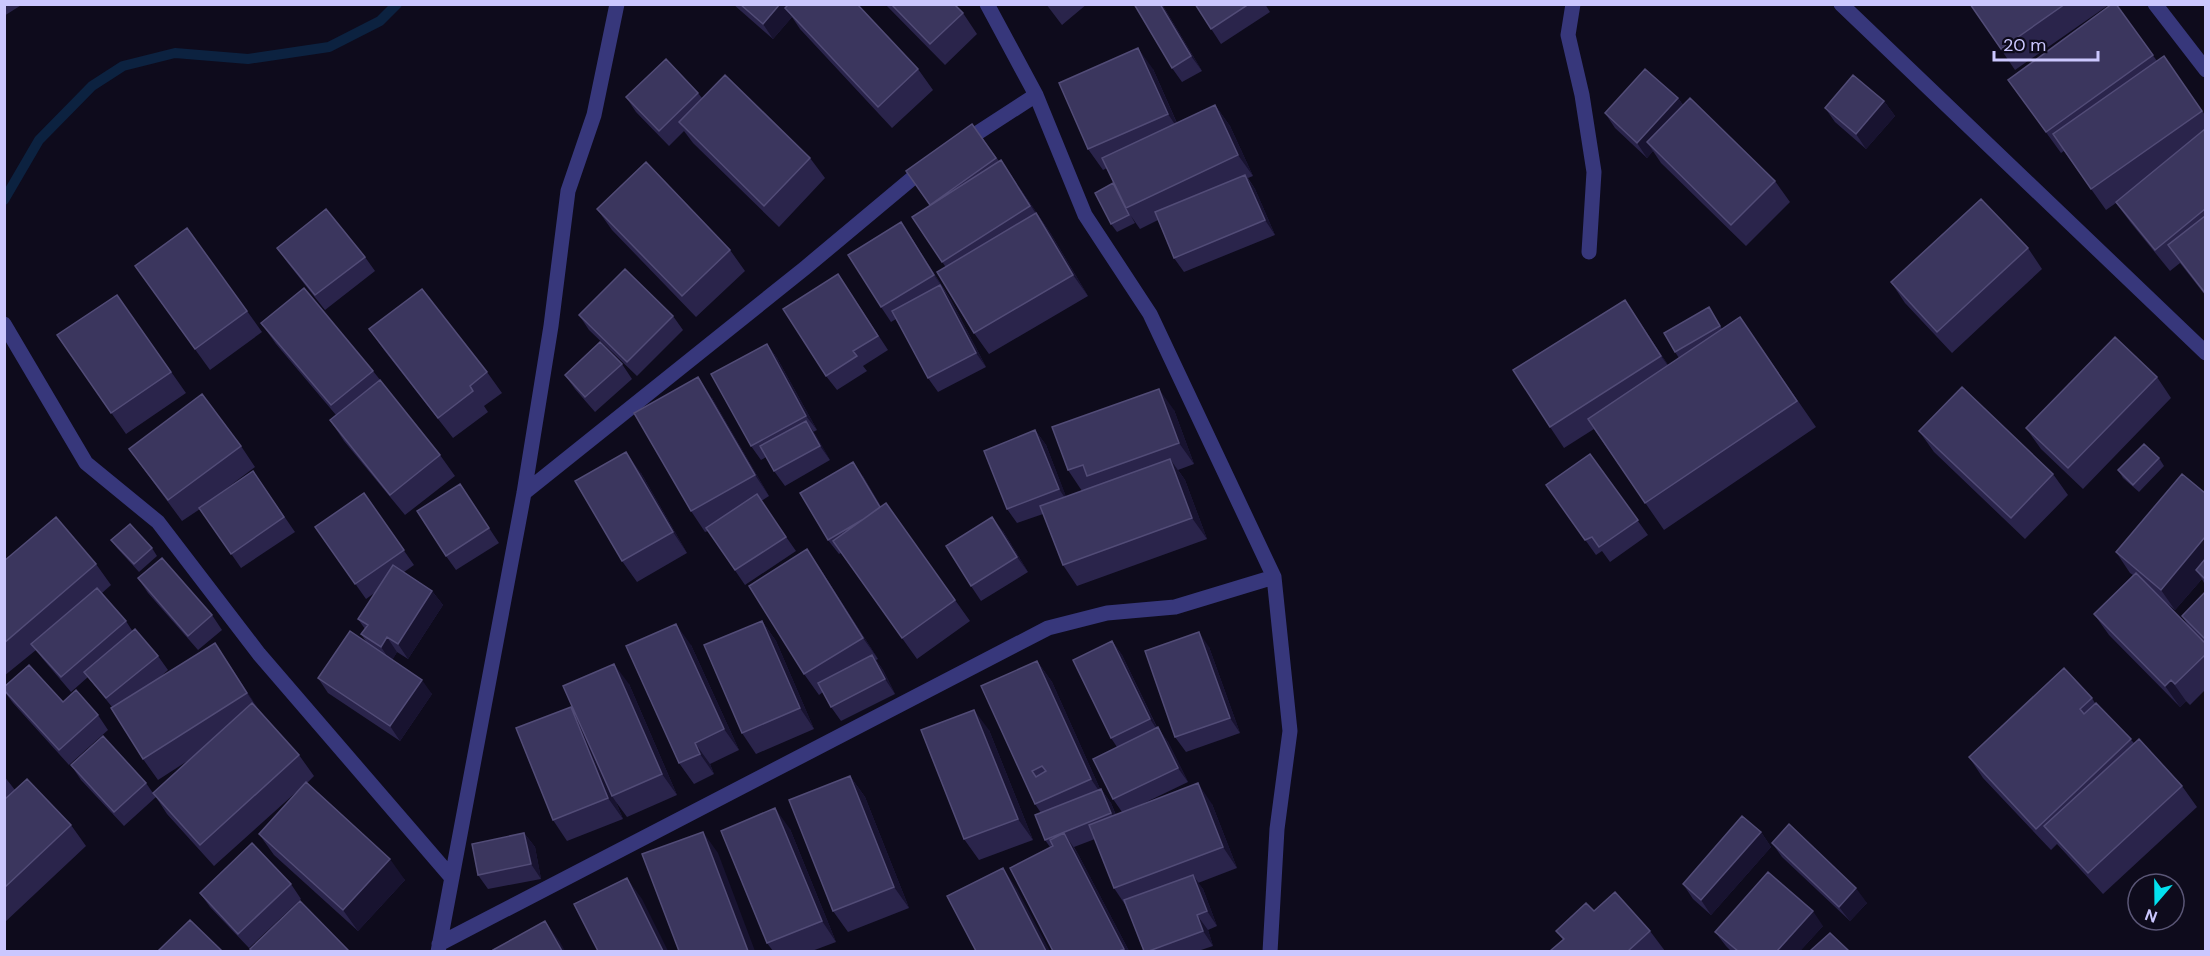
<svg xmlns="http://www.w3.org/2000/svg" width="2210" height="956" font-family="'DM Sans',sans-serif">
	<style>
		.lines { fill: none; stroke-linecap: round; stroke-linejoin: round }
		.stream { stroke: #0c2240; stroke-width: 10 }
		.minor { stroke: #37377b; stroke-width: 15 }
		.wall { fill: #2a244b }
		.shaded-wall { fill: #181330 }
		.building { fill: #3b365e; stroke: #524c77; stroke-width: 1.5; fill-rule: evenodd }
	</style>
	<rect width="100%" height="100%" fill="#0e0b1c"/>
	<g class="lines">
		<path class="stream" d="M4 200 39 140 92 86 123 66 175 53 248 59 329 47 380 21 397 4"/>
		<path class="minor" d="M987 4 1036 95 1085 215 1150 314 1274 577 1290 731 1277 829 1270 952
			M1573 4 1568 35 1582 95 1594 172 1589 252
			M1841 4 2206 353
			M2155 4 2206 70
			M962 143 1036 95
			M4 324 86 463 158 522 259 654 452 878
			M524 493 805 268 927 166
			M439 944 1048 628 1107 613 1175 607 1274 577
			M438 952 524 493 551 326 568 191 594 115 617 4"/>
	</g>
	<path class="wall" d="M4 4H23L4 16Z
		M733 4H857L918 69 933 90 892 128 800 29 792 17 773 39Z
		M885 4H954L963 13 977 34 945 65Z
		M1046 4H1087L1062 25Z
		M1134 4H1162L1202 71 1182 82 1172 68Z
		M1195 4H1265L1270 12 1221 44Z
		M1970 4H2110L2015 70Z
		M2116 4 2157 61 2164 56 2205 115V295L2180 263 2170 271 2131 223 2116 203 2106 210 2064 151 2061 153 2008 80Z
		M1153 69 1177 123 1215 105 1230 126 1253 176 1248 178 1255 189 1275 235 1184 272 1174 258 1158 220 1140 229 1131 216 1135 223 1117 232 1111 224 1115 186 1107 168 1103 170 1088 149Z
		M698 93 702 98 810 158 825 178 779 227 693 143 684 131 669 146 636 112 626 97Z
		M1678 98 1683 105 1775 181 1790 202 1746 246 1661 163 1653 151 1647 158 1615 128 1605 113Z
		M1884 101 1895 116 1866 149 1835 122 1825 108Z
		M972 124 999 161 1001 160 1015 181 1051 234 1088 296 989 354 974 333 945 266 912 217 930 205Z
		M597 209 730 250 745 271 696 317 612 230Z
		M911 237 951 300 986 367 938 392 928 378 896 319 891 322 881 307Z
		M277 248 365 257 375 271 325 310 287 262Z
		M2028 248 2042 269 1952 353 1905 303 1891 282Z
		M150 287 247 311 262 332 210 370Z
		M848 289 888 350 863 366 867 371 837 390 826 376Z
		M117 295 186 393 126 434 57 335Z
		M1625 300 1668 365 1679 358 1675 352 1709 307 1722 329 1740 317 1816 427 1664 530 1594 429 1564 448 1550 427Z
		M579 315 673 316 683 330 637 376 589 330Z
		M261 323 373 371 440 455 455 476 405 515 344 441 330 420 336 415 276 344Z
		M369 329 487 372 502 393 484 406 488 412 453 438 384 350Z
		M767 344 777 358 817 430 813 432 830 460 785 486 774 471 766 457 761 460 751 446Z
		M622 364 632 379 595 412 575 389 565 375Z
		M2157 377 2171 398 2083 489 2041 449 2026 428Z
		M712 398 769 496 761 501 796 551 745 585 708 531 705 532 691 511Z
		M1174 410 1194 464 1178 470 1185 480 1207 539 1077 586 1063 565 1043 514 1017 523 1007 509 1035 430 1046 445 1066 497 1082 491 1068 470Z
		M1919 431 2053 474 2068 495 2025 539 1934 452Z
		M241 446 255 467 211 500 253 471 295 532 241 568 200 509 182 521 129 449Z
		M1590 454 1648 535 1610 562 1602 551 1596 555 1546 485Z
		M2159 458 2164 466 2139 492 2123 478 2118 470Z
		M641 473 687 553 637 582 622 561Z
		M863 476 881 507 886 503 970 621 917 659 841 553 839 554 828 540Z
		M460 484 499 543 456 570 446 556Z
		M364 493 414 565 404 572 432 591 443 605 408 659 397 652 392 660 432 694 400 741 328 693 318 678 367 643 361 634 365 629 358 619 376 592 366 599 315 527Z
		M2205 493V585L2202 579 2175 610 2165 602 2189 627 2182 616 2205 592V690L2190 705 2186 701 2180 707 2109 635 2094 614 2133 575 2130 573 2116 552Z
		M1003 531 1028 572 981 601 971 586Z
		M111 540 152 548 157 556 139 572 117 548Z
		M807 549 821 570 878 659 876 660 883 670 895 694 841 721 831 707 823 692 819 695 804 674Z
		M4 561 96 564 111 585 102 593 126 621 133 632 158 656 168 670 158 679 229 664 261 714 299 755 314 776 307 783 405 880 358 931 274 855 259 834 303 786 214 866 167 814 156 797 124 826 81 780 71 765 146 783 153 793 189 760 158 780 143 759 112 707 88 677 71 692 42 658 36 650 4 676Z
		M138 578 212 615 222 630 198 650 148 593Z
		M762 621 776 641 814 729 756 754 742 733Z
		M1112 641 1122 655 1157 727 1168 742 1188 782 1138 806 1212 804 1237 868 1198 883 1203 889 1217 926 1208 930 1213 946 1198 951H1144L1126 906 1114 888 1095 839 1074 847 1078 854 1129 951H1053L1050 847 1045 840 1041 813 1035 804 981 686 1037 661 1052 682 1100 789H1101L1111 803 1116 815 1122 812 1113 799 1117 747 1111 738Z
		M691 645 739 750 710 764 714 774 694 784 679 763Z
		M1209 647 1240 733 1186 752 1175 737Z
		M629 684 677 795 627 817 616 802 623 819 567 841 553 820 575 712Z
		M4 691 63 702 98 715 108 730 69 765 13 703Z
		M2092 698 2095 703 2134 743 2182 786 2197 807 2103 894 2057 844 2051 850 1983 778 1969 757Z
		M989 730 1033 840 979 860 964 839Z
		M4 776 15 790 71 825 86 846 4 923Z
		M850 776 865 797 909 908 848 932 833 911Z
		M790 829 836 942 812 951H773L767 943Z
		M1761 832 1771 847 1711 915 1693 899 1683 884Z
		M524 833 535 847 541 879 488 889 478 875Z
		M1772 843 1867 903 1850 921 1782 857Z
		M291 884 301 899 249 948 210 907 200 893Z
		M1594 911 1650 931 1665 951H1550L1563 940 1556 931Z
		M1823 926 1800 951H1731L1726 946 1715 932Z"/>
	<path class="shaded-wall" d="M780 4H803L785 8 792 17 773 39 763 24Z
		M1160 4H1162L1202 71 1191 56Z
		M1138 48 1153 69 1182 135 1168 114Z
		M1678 98 1688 113 1647 142 1653 151 1647 158 1637 143Z
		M1884 101 1895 116 1866 149 1856 134Z
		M1215 105 1230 126 1253 176 1238 155Z
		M1001 160 1051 234 1088 296 1073 275 1042 223Z
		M1245 175 1255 189 1275 235 1265 220Z
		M901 222 911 237 944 290 934 275Z
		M940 285 951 300 986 367 976 353Z
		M1625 300 1639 321 1676 377 1661 356Z
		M767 344 777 358 817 430 806 416Z
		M698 377 712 398 769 496 755 475Z
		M1159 389 1174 410 1194 464 1179 443Z
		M806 421 816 435 830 460 820 446Z
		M1035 430 1046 445 1069 504 1059 489Z
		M626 452 641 473 687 553 673 532Z
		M1170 459 1185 480 1207 539 1192 518Z
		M853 462 863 476 891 523 881 509Z
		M992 517 1003 531 1028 572 1017 557Z
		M2205 537V575L2196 570 2202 579 2175 610 2161 590Z
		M807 549 821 570 878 659 863 638Z
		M432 591 443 605 408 659 398 644Z
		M762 621 776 641 814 729 800 708Z
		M676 624 691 645 739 750 724 729Z
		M1199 632 1209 647 1240 733 1230 718Z
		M387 637 397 652 391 662 381 647Z
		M1112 641 1122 655 1160 734 1150 719Z
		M215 643 229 664 262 714 247 693Z
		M872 655 883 670 895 694 885 679Z
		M1037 661 1052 682 1105 800 1091 779Z
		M614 664 629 684 677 795 662 774Z
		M422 680 432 694 400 741 390 726Z
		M2171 680 2186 701 2180 707 2165 686Z
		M571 707 586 728 612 796 616 802 623 819 608 798Z
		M974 710 989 730 1033 840 1018 819Z
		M1158 727 1168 742 1188 782 1178 768Z
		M695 743 710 764 714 774 700 754Z
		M850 776 865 797 909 908 894 887Z
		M1198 783 1212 804 1237 868 1223 847Z
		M1101 789 1111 803 1121 828 1111 813Z
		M775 808 790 829 836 942 822 921Z
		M703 832 718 853 755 951H748Z
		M1761 832 1771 847 1711 915 1701 900Z
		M524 833 535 847 541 879 531 864Z
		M1064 833 1078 854 1129 951H1126L1124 949Z
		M390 859 405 880 358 931 343 910Z
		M1003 868 1017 889 1050 951H1046Z
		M1193 875 1203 889 1217 926 1207 911Z
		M627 878 642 899 668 951H663Z
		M1856 888 1867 903 1850 921 1839 907Z
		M1813 911 1823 926 1800 951H1777Z
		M1197 915 1208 930 1213 946 1203 931Z
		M545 921 560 942 565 951H562Z"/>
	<path class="building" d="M740 4H780L763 24Z
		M789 4H857L918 69 878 107 785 8Z
		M891 4H954L963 13 930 44Z
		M1134 4H1160L1191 56 1172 68Z
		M1195 4H1249L1211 29Z
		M1970 4H2065L2001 49Z
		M2112 4H2116L2153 55 2046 132 2008 80Z
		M1138 48 1168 114 1088 149 1059 83Z
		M2164 56 2202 111 2091 189 2053 134Z
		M666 59 698 93 659 131 626 97Z
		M1645 69 1678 98 1637 143 1605 113Z
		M725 75 810 158 764 206 679 122Z
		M1853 75 1884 101 1856 134 1825 108Z
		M1690 98 1775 181 1731 225 1647 142Z
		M1215 105 1238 155 1126 208 1102 158Z
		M972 124 996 158 930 205 906 171Z
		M2205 129V209L2155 250 2116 202Z
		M1001 160 1030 206 942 262 912 217Z
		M646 162 730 250 682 296 597 209Z
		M1245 175 1265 220 1174 258 1155 212Z
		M1113 183 1129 215 1111 224 1095 193Z
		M1981 199 2028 248 1937 332 1891 282Z
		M326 209 365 257 315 295 277 248Z
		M1036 213 1073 275 974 333 937 272Z
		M2205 216V293L2168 245Z
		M901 222 934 275 881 307 848 255Z
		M187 228 247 311 195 349 135 266Z
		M625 269 673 316 627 362 579 315Z
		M838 274 878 336 853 351 857 356 826 376 783 309Z
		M940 285 976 353 928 378 892 311Z
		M304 288 373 371 331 405 261 323Z
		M422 289 487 372 470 386 473 391 438 418 369 329Z
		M117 295 171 372 111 413 57 335Z
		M1625 300 1661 356 1550 427 1513 370Z
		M1709 307 1720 326 1675 352 1664 333Z
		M1740 317 1797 401 1645 503 1588 419Z
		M2115 337 2157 377 2068 468 2026 428Z
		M600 342 622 364 585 397 565 375Z
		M767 344 806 416 751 446 711 374Z
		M698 377 755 475 691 511 634 413Z
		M380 380 440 455 390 495 330 420Z
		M1962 387 2053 474 2011 518 1919 431Z
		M1159 389 1179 443 1087 476 1083 465 1068 470 1052 427Z
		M202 394 241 446 168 500 129 449Z
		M806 421 820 446 774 471 760 446Z
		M1035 430 1059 489 1007 509 984 451Z
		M2144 444 2159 458 2133 485 2118 470Z
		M626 452 673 532 622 561 575 481Z
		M1590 454 1638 520 1599 547 1592 537 1585 540 1546 485Z
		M1170 459 1192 518 1063 565 1040 506Z
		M853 462 880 507 862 520 828 540 800 493Z
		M253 471 284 517 231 554 199 508Z
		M2182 474 2205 493V537L2161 590 2116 552Z
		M460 484 489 528 446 556 417 511Z
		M364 493 404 550 355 584 315 527Z
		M757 494 786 537 735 570 706 528Z
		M886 503 955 600 902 638 833 541Z
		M56 517 96 564 4 643V561Z
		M992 517 1017 557 971 586 946 546Z
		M130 524 152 548 134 564 111 540Z
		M807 549 863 638 804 674 749 586Z
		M162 558 212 615 188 636 138 578Z
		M2205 559V579L2196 570Z
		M393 565 432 591 398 644 387 637 381 647 361 634 368 625 358 619Z
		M2136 573 2205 643V655L2175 684 2171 680 2165 686 2094 614Z
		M97 588 126 621 61 677 31 644Z
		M2205 592V639L2182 616Z
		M762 621 800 708 742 733 704 645Z
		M676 624 724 729 695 743 700 754 679 763 626 646Z
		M135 629 158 656 106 698 84 672Z
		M350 631 422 680 390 726 318 678Z
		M1199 632 1230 718 1175 737 1145 651Z
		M1112 641 1150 719 1111 738 1073 660Z
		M215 643 247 693 143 759 111 708Z
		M872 655 885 679 831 707 818 683Z
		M1037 661 1091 779 1035 804 981 686ZM1042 766 1046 771 1036 777 1032 771Z
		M614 664 662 774 612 796 563 686Z
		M29 665 63 702 76 690 98 715 59 750 4 690V687Z
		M2064 668 2092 698 2080 709 2084 714 2096 703 2131 739 2036 829 1969 757Z
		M252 703 299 755 200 845 153 793Z
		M571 707 608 798 553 820 516 728Z
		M974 710 1018 819 964 839 921 730Z
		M1158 727 1178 768 1113 799 1093 759Z
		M103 736 146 783 114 812 71 765Z
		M2139 739 2182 786 2088 873 2044 826Z
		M850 776 894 887 833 911 789 800Z
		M27 779 71 825 4 888V800Z
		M306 782 390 859 343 910 259 834Z
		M1198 783 1223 847 1114 888 1089 825Z
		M1101 789 1111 813 1045 840 1035 815Z
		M775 808 822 921 767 943 721 831Z
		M1742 816 1761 832 1701 900 1683 884Z
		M1789 824 1856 888 1839 907 1772 843Z
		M703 832 748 951H679L642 854Z
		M524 833 531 864 478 875 472 844Z
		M1064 833 1124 949 1119 951H1053L1010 868 1053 846 1050 840Z
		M252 843 291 884 238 934 200 893Z
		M1003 868 1046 951H976L947 896Z
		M1768 872 1813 911 1777 951H1738L1715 932Z
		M1193 875 1207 911 1197 915 1203 931 1149 951H1144L1124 900Z
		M627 878 663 951H598L574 904Z
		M1615 892 1650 931 1628 951H1550L1564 939 1556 931 1586 903 1594 911Z
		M300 901 349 951H252L250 949Z
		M190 920 222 951H158Z
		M545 921 562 951H494L493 950Z
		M1830 933 1849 951H1810Z"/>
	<rect width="2210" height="956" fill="none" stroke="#cbc7fe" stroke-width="12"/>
	<g transform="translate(2156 902) rotate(200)"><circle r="28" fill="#0e0b1c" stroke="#5a5676" stroke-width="1.5"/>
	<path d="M0-4.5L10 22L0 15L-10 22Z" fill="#03e1ef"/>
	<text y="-9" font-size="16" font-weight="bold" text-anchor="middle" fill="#cbc7fe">N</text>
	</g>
	<path d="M1994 51v9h104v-9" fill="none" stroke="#cbc7fe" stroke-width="3"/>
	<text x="2003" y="51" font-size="18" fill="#cbc7fe" stroke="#0e0b1c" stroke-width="4.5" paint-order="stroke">20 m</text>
</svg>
